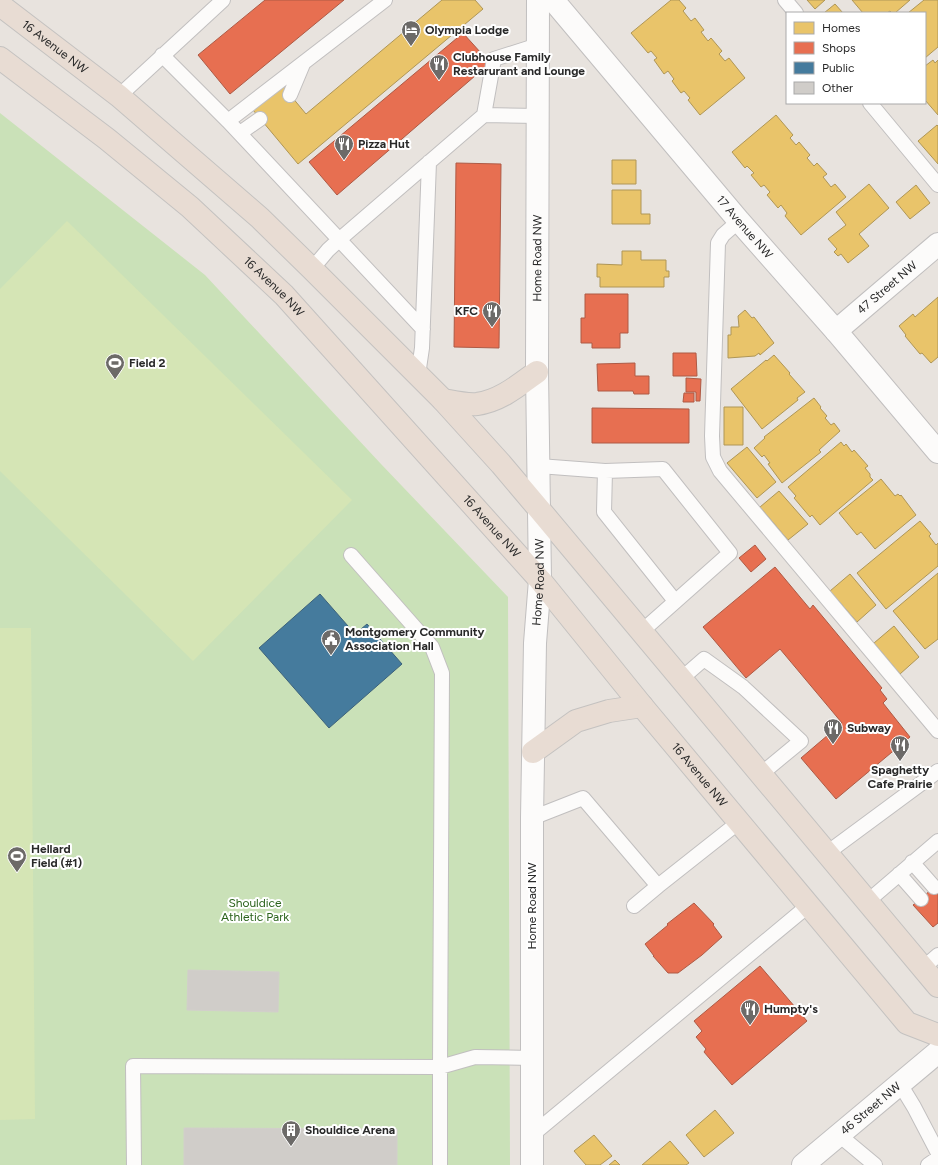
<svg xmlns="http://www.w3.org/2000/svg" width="938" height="1165" font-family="Figtree,sans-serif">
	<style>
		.green { fill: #cae1b8 }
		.pitch { fill: #d5e5b5 }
		.homes { fill: #e9c46a; stroke: #af9656 }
		.shops { fill: #e76f51; stroke: #ae5a45 }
		.public { fill: #457b9d; stroke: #3d627a }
		.building { fill: #d0cdc9; stroke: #d2cfcb }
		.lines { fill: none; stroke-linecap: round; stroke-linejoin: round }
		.lane-casing { stroke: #c1bfbf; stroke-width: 16 }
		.street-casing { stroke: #c1bfbf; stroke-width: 24 }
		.secondary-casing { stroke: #c1bfbf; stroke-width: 24 }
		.highway-casing { stroke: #c4c2c0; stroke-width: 24 }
		.lane { stroke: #fcfbfa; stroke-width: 14 }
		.street { stroke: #fcfbfa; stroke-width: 22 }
		.secondary { stroke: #fcfbfa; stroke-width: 22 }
		.highway { stroke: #e8dcd3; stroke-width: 22 }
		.labels { text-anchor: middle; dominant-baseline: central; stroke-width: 4; stroke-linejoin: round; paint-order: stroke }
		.poi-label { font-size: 12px; font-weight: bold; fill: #292929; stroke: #fff; text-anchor: start }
		.street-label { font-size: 12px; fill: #292929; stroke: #fff }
		.park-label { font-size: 12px; fill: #2b631c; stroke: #fff }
	</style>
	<rect width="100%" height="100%" fill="#e8e3de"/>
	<path class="green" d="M0 113 205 275 381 464 508 597 510 1165H0Z"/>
	<path class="pitch" d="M67 221 352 500 193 661 0 471V289Z
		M0 628H31L35 1119 0 1120Z"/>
	<path class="homes" d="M442 0H475L483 9 298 164 253 110 282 85 306 114Z
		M671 0H679L686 8 683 11 691 21 695 18 704 30 701 32 708 41 711 38 722 51 719 54 725 61 729 58 745 78 700 115 688 100 690 98 684 91 681 93 672 81 674 79 668 71 664 74 654 60 657 58 651 51 648 53 631 33Z
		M807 0H825L815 9Z
		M852 0H910L895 13H892L890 11 887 13H863Z
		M924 0H938V47L925 58V13H908Z
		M835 4 843 13H824Z
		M933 60 935 63 938 60V115L925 100V66Z
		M776 115 793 135 790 138 796 145 799 142 810 155 807 158 814 166 817 163 827 174 823 177 831 187 835 184 846 197 801 235 785 216 787 213 781 205 778 208 767 195 770 192 764 185 761 187 751 175 754 173 747 166 745 168 732 152Z
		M937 125 938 126V164L918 141Z
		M612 160H636V184H612Z
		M869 184 889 208 859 234 869 246 848 263 841 254 838 256 834 252 837 249 828 239 846 225 836 212Z
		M916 185 930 203 910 219 896 202Z
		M612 190H641V214H650V224H612Z
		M622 251H641V260H666V271H669V277H664V287H600V277H597V264L622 265Z
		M938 297V357L931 363 922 353 920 354 905 336 906 335 899 326 913 314 915 317Z
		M745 310 752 318 754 317 774 343 760 355 759 353 755 356 728 358V335H731V327H739L738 316Z
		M774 355 790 373 789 374 805 392 797 398 798 400 762 429 731 389 766 360 767 361Z
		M814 398 821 407 820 408 827 416 825 418 831 425 834 423 840 431 819 450 821 452 782 483 768 464 770 463 764 455 762 457 754 448 765 438 764 437Z
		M724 407H743V445H724Z
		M841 442 844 446 846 444 852 452 854 450 868 466 865 468 870 474V477L873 480 820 525 812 515 810 517 794 498 796 496 788 487Z
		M747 447 776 482 757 498 727 463Z
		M881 479 895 496 898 494 900 496 901 495 916 515 875 549 861 532 857 535 839 513Z
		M779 491 808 524 788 540 760 507Z
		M920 521 931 534 929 536 936 545 938 543V566L886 609 857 573Z
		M938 573V639L925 649 893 611Z
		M850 574 876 605 857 622 830 591Z
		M894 626 919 657 900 674 874 643Z
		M715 1110 734 1133 704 1157 686 1135Z
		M594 1135 612 1156 600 1165H586L574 1151Z
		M670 1141 689 1163 686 1165H642Z
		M615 1160 620 1165H609Z"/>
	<path class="shops" d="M265 0H344L230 94 198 55Z
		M463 33 490 63 337 195 309 162Z
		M456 163 501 164 499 348 454 347Z
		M585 294H628V333H620V348H592V343H581V318H585Z
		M673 353H696L697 376H673Z
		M635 363V376H649V394H634L633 391H598L597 364Z
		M686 378 701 379 700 401H696V392H686Z
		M684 393H694V402H683Z
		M592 408 689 409V443H592Z
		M755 545 766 559 751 572 739 558Z
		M775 567 810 609 813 605 882 688 880 690 887 699 883 703 910 737 836 799 801 758 842 723 780 649 746 678 703 627Z
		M938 884V923L933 927 913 905Z
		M694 903 714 924 713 925 722 937 702 955 678 973H668L653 956H654L645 944 668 925 667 924Z
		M760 966 807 1021 732 1085 704 1052 706 1049 696 1037 702 1031 694 1021Z"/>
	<path class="public" d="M320 594 355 634 367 624 402 664 329 728 259 648Z"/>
	<path class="building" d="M188 970 279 972 278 1012 187 1010Z
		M184 1128 397 1129V1165H184Z"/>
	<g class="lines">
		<defs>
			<path id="lane" d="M785 0 796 13
				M162 55 228 121 423 329
				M290 95 303 64
				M119 96 223 0
				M870 103 938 185
				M484 115 494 59 538 45
				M228 121 385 0
				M240 133 260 119
				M739 221 723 235 718 243 712 436 713 457 720 471 938 731
				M312 269 328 250 340 239 484 115 538 116
				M418 375 422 348 429 162
				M539 466 605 471 663 469 730 553 641 632
				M605 471 604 512 675 601
				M351 555 432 647 442 673 440 1067V1165
				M681 679 704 659 743 687 801 741 761 774
				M532 818 583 798 658 886 739 822
				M827 853 938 771
				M912 862 934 887
				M899 874 921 899
				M868 901 938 841
				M634 906 658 886
				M923 968 938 955
				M900 1084 914 1107 938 1153
				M532 1135 809 905
				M839 1135 875 1165
				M134 1165 133 1066 440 1067 475 1057 532 1058
				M928 1165 938 1158"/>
			<g id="street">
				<path id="s1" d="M553 0 739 221 836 331 938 452"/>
				<path id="s2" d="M836 331 938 244"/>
				<path id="s3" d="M803 1165 938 1052"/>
			</g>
			<g id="secondary">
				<path id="s4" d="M532 1165V818L535 643 540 580 537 372 538 0"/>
			</g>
			<g id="highway">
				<path id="s5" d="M0 5 119 96 260 218 312 269 443 400 501 464 539 509 938 986"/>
				<path id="s6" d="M0 58 107 139 190 207 284 295 540 580 642 706 907 1023 938 1035"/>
				<path d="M443 400C454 402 466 405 477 404 500 401 519 385 537 372"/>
				<path d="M533 752 576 721 609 711 642 706"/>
			</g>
		</defs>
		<use href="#lane" class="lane-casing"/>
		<use href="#street" class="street-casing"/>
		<use href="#secondary" class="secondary-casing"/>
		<use href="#highway" class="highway-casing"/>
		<use href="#lane" class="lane"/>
		<use href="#street" class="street"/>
		<use href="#secondary" class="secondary"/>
		<use href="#highway" class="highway"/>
	</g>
	<defs>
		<symbol id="hotel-pin" viewBox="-11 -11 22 30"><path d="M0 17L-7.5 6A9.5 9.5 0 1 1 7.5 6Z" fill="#6c6a68" stroke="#fff"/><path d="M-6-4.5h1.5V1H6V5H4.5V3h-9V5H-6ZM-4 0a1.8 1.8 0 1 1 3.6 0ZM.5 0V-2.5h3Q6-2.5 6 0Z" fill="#fff"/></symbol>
		<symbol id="restaurant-pin" viewBox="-11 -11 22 30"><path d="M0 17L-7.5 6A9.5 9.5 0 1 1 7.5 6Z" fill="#6c6a68" stroke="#fff"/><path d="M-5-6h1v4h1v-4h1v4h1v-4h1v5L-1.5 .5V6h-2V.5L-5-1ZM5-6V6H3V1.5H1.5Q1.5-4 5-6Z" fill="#fff"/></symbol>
		<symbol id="stadium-pin" viewBox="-11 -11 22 30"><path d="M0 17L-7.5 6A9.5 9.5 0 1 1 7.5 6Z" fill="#6c6a68" stroke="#fff"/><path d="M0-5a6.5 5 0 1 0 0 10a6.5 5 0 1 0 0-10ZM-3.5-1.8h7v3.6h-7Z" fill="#fff"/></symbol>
		<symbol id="civic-pin" viewBox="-11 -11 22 30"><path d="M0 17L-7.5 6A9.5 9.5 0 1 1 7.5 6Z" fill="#6c6a68" stroke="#fff"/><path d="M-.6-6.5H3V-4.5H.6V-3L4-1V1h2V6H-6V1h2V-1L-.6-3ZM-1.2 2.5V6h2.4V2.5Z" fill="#fff"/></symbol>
		<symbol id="building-pin" viewBox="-11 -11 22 30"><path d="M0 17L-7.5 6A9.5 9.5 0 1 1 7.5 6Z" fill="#6c6a68" stroke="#fff"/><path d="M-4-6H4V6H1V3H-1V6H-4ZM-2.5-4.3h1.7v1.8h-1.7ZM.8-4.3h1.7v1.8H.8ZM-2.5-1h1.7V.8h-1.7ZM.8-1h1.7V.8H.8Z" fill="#fff"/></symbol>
	</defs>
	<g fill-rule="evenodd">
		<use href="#hotel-pin" x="400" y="19" width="22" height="30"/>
		<use href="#restaurant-pin" x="428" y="53" width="22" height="30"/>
		<use href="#restaurant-pin" x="333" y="133" width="22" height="30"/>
		<use href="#restaurant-pin" x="481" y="300" width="22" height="30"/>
		<use href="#stadium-pin" x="104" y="352" width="22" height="30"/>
		<use href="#civic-pin" x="320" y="628" width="22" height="30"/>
		<use href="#restaurant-pin" x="822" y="717" width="22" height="30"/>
		<use href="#restaurant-pin" x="889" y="734" width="22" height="30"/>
		<use href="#stadium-pin" x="6" y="845" width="22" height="30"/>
		<use href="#restaurant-pin" x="739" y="998" width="22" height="30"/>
		<use href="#building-pin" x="280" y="1119" width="22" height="30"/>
	</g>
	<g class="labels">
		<g class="poi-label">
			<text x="425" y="30">Olympia Lodge</text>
			<text x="453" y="57">Clubhouse Family<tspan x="453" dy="14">Restarurant and Lounge</tspan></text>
			<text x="358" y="144">Pizza Hut</text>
			<text x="478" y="311" text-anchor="end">KFC</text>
			<text x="129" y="363">Field 2</text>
			<text x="345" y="632">Montgomery Community<tspan x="345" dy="14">Association Hall</tspan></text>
			<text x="847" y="728">Subway</text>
			<text x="900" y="770" text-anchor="middle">Spaghetty<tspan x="900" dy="14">Cafe Prairie</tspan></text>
			<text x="31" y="849">Hellard<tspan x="31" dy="14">Field (#1)</tspan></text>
			<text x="764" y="1009">Humpty's</text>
			<text x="305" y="1130">Shouldice Arena</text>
		</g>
		<g class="street-label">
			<text stroke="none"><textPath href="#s5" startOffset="69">16 Avenue NW</textPath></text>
			<text stroke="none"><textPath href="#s1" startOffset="297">17 Avenue NW</textPath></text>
			<text stroke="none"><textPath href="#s4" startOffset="907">Home Road NW</textPath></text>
			<text stroke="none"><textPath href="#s6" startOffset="357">16 Avenue NW</textPath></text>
			<text stroke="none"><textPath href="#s2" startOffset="67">47 Street NW</textPath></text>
			<text stroke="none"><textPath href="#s6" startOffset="681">16 Avenue NW</textPath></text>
			<text stroke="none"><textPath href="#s4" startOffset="583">Home Road NW</textPath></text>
			<text stroke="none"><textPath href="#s6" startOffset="1005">16 Avenue NW</textPath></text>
			<text transform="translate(532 906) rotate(-90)">Home Road NW</text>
			<text stroke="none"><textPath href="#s3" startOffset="88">46 Street NW</textPath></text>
		</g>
		<g class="park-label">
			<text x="255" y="903">Shouldice<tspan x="255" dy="14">Athletic Park</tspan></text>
		</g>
	</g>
	<rect x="786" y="12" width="140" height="92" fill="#ffffff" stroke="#a9a9a9"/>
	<rect x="794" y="22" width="20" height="12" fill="#e9c46a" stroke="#a9a9a9"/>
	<text x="822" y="32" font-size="12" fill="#292929">Homes</text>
	<rect x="794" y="42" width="20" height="12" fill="#e76f51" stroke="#a9a9a9"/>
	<text x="822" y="52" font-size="12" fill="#292929">Shops</text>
	<rect x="794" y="62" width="20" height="12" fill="#457b9d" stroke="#a9a9a9"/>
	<text x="822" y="72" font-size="12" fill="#292929">Public</text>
	<rect x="794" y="82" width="20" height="12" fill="#d0cdc9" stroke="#a9a9a9"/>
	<text x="822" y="92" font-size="12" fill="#292929">Other</text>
</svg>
